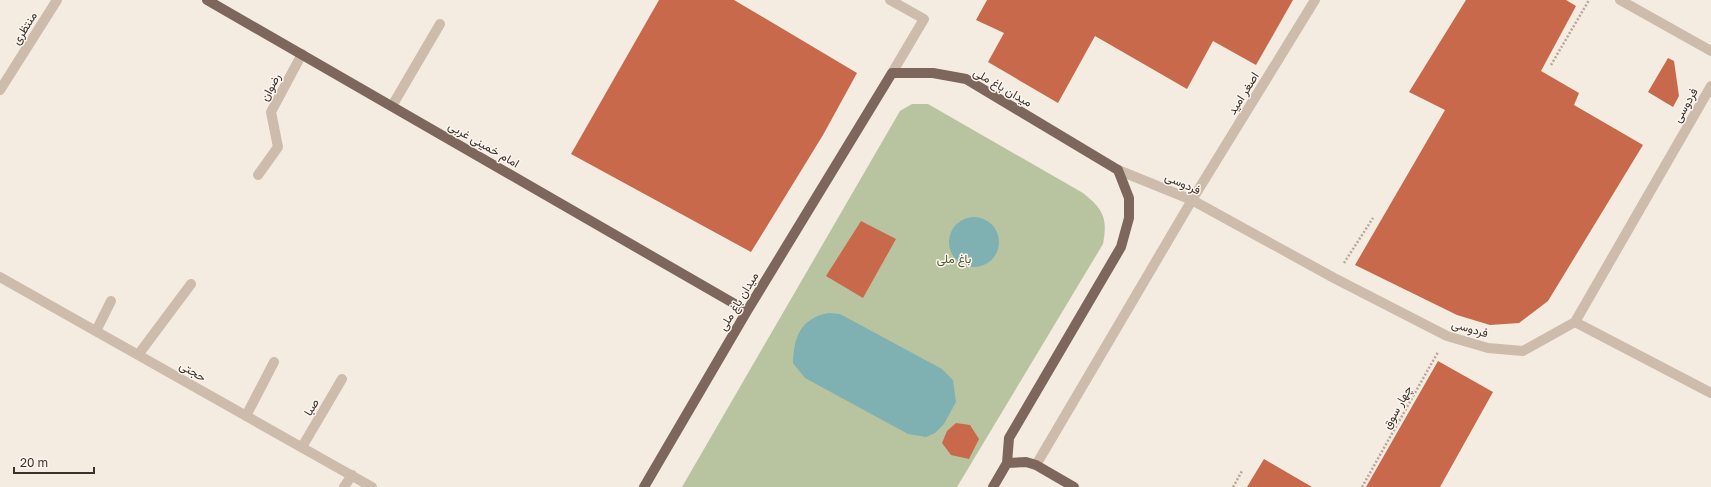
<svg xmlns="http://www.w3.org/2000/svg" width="1711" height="487" font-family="'Golos Text',Vazirmatn,sans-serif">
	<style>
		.green { fill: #b8c4a0 }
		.water { fill: #7fb0b2 }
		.building { fill: #c8694b }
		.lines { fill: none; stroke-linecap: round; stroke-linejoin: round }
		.path { stroke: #b9a596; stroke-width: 2.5; stroke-dasharray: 2 2; stroke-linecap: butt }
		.minor { stroke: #cdbbac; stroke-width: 10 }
		.major { stroke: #7d675c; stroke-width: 10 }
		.labels { text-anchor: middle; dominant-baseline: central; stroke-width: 3; stroke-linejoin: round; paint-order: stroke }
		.street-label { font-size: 12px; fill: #3b302b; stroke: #fbf5ee }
		.park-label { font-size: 12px; fill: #4a5a2e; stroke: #fbf5ee }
	</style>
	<rect width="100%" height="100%" fill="#f4ebe1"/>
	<path class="green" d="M912 104H928L1083 193C1103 209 1108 218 1103 244L957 487H682L900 111Z"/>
	<path class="water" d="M949 242a25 25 0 1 1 50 0a25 25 0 1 1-50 0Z
		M828 313 840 314 942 369 953 380 956 402 944 424 935 433 926 437 908 434 805 378 793 363C794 337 800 319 828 313Z"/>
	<path class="building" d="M659 0H734L857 73 823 135 751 252 571 154Z
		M987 0H1293L1256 65 1213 41 1187 89 1095 36 1058 103 988 62 1004 33 976 20Z
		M1466 0H1566L1576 6 1541 71 1579 93 1574 105 1643 145 1548 301 1519 323 1490 325 1457 315 1355 265 1445 110 1409 92Z
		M1668 58 1674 61 1679 96 1673 107 1648 92Z
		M861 221 896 239 863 298 826 276Z
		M1438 361 1493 392 1440 487H1366Z
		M956 423 970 425 979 439 969 459 951 455 942 443 947 431Z
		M1264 459 1312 487H1247Z"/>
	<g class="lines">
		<path class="path" d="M1551 65 1589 0
			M1344 263 1373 218
			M1233 487 1242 471
			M1362 487 1438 352"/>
		<path class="minor" d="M890 0 924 19 892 73
			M1620 0 1711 51
			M0 90 57 0
			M392 106 440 24
			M1118 170 1192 200 1334 278 1447 336 1488 348 1523 351 1575 322 1711 86
			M258 175 278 147 271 112 302 54
			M0 277 372 487
			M1575 322 1711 393
			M96 331 111 301
			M138 355 191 284
			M246 416 274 362
			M302 447 342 379
			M1036 465 1192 200 1315 0
			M344 487 352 475"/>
		<path class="major" d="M207 0 747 311
			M1007 463 1026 462 1036 465 1074 487
			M644 487 747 311 892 73H933L966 79 1118 170 1129 198V218L1121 247 1009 438 1007 463 993 487"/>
	</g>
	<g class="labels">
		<g class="street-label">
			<text transform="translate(24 28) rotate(-58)">منتظری</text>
			<text transform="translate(270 87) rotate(-62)">رضوان</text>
			<text transform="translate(1003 87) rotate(30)">میدان باغ ملی</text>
			<text transform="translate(1243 93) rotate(-58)">اصغر امید</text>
			<text transform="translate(1685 105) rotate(-60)">فردوسی</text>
			<text transform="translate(484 144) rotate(30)">امام خمینی غربی</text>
			<text transform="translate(1183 183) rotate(24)">فردوسی</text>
			<text transform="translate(738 301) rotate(-59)">میدان باغ ملی</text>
			<text transform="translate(1470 328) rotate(16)">فردوسی</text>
			<text transform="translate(193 371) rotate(30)">حجتی</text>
			<text transform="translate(311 407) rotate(-59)">صبا</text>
			<text transform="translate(1397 407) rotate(-61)">چهار سوق</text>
		</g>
		<g class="park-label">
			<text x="954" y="258">باغ ملی</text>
		</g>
	</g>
	<path d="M14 467v6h80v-6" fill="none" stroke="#3b302b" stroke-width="2"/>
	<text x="20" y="467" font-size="12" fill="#3b302b" stroke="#fbf5ee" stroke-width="3" paint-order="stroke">20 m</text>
</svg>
